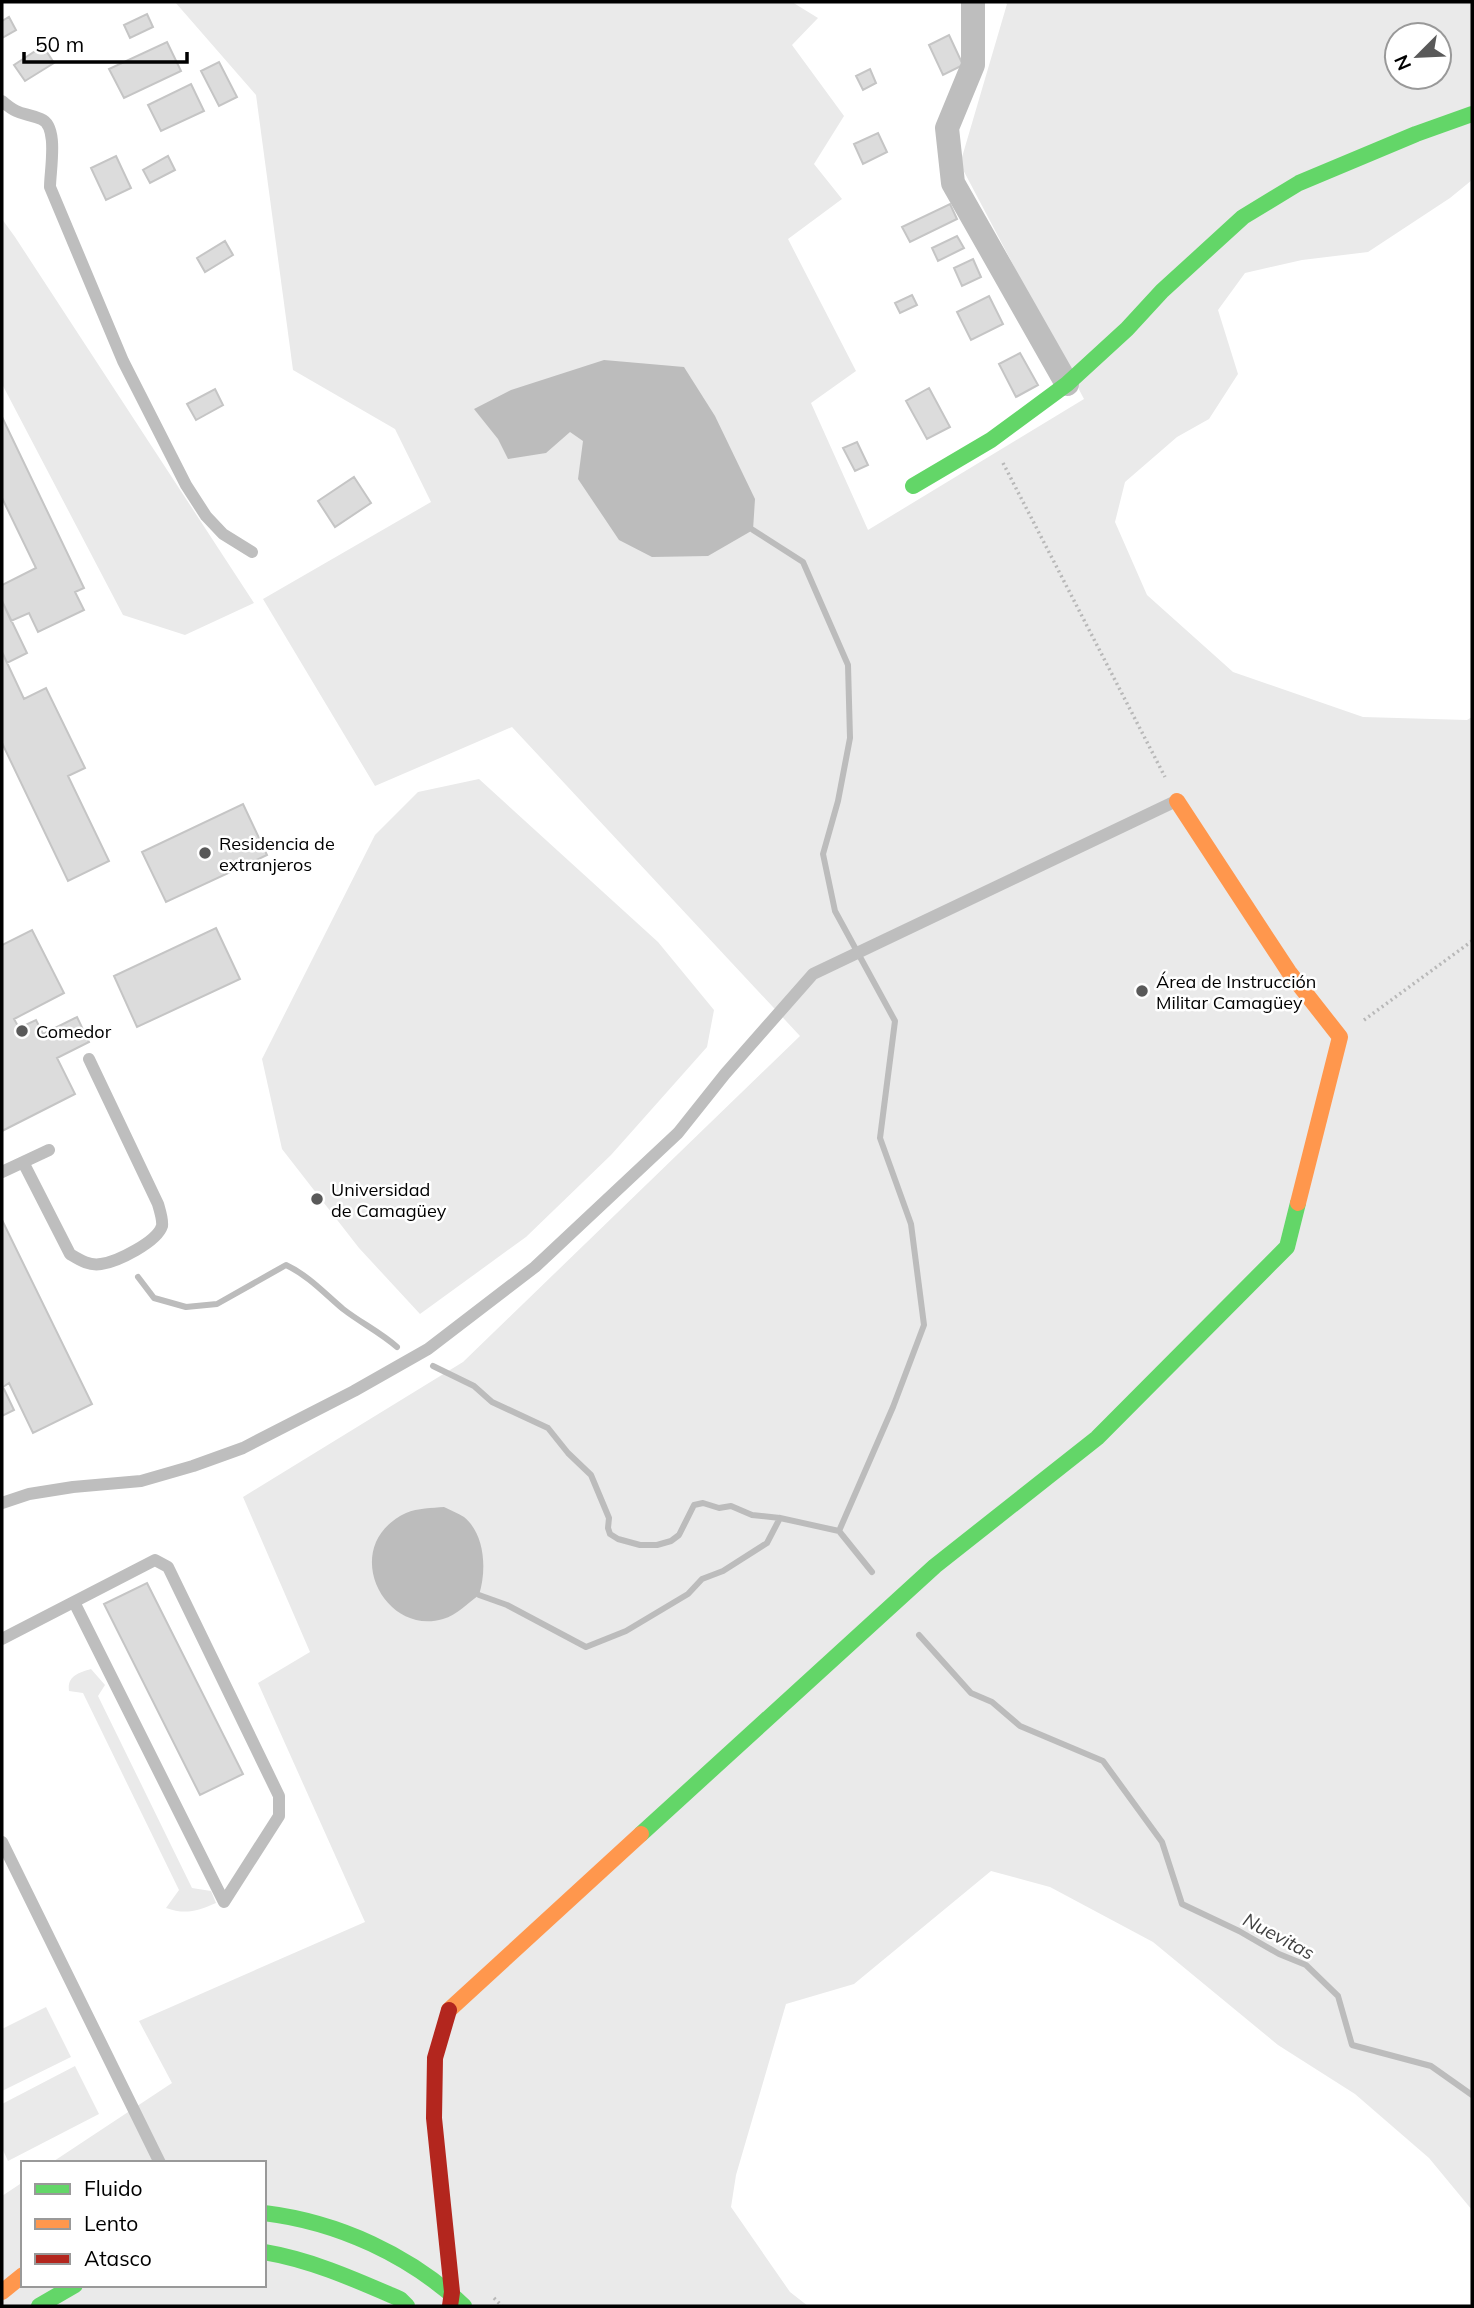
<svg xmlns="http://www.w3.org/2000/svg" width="1474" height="2308" font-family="Mulish,sans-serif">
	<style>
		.green { fill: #eaeaea; fill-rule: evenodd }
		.water { fill: #bcbcbc }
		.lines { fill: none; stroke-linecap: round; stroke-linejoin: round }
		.stream { stroke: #bcbcbc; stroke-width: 6 }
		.building { fill: #dcdcdc; stroke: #c5c5c5; stroke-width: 2 }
		.path { stroke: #b8b8b8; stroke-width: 3.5; stroke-dasharray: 2 3.5; stroke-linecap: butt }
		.lane { stroke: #bebebe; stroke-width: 12 }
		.street { stroke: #bebebe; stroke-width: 24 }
		.fast { stroke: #63d668; stroke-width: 16 }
		.slow { stroke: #ff974d; stroke-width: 16 }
		.jam { stroke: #b3261e; stroke-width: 16 }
		.poi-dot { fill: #595959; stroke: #fff; stroke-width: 2.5 }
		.labels { text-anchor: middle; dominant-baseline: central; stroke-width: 5; stroke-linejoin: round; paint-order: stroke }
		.poi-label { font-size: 18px; fill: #000; stroke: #fff; text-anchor: start }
		.water-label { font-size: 19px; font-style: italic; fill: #404040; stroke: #fff }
	</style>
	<rect width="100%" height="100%" fill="#fff"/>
	<path class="green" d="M175 2H792L818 18 792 45 844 116 814 164 842 199 788 239 856 371 811 403 868 530 1084 399 960 164 1007 4 1005 2H1472V180L1450 198 1368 252 1302 260 1245 273 1218 310 1238 374 1209 419 1177 437 1125 482 1115 522 1147 595 1233 672 1363 717 1467 720 1472 717V2210L1429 2158 1355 2094 1278 2045 1153 1942 1050 1887 991 1871 854 1984 786 2004 736 2175 731 2207 790 2292 808 2306H2V2196L23 2182V2285H264V2163H51L172 2083 139 2021 365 1922 258 1683 310 1652 243 1497 463 1362 800 1036 512 727 375 786 263 599 431 502 395 429 293 370 256 95ZM1397 35H1439V77H1397Z
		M2 219 15 237 254 603 185 635 123 615 2 384Z
		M479 779 658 942 714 1010 707 1047 611 1155 526 1237 420 1314 359 1248 282 1149 262 1059 375 835 418 792Z
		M91 1669 105 1685 98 1696 192 1888 211 1891 216 1903C198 1911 185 1915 166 1908L179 1890 83 1693 69 1691C67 1676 78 1673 91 1669Z
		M46 2007 71 2057 2 2091V2029Z
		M75 2066 99 2114 8 2161 2 2148V2104Z"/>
	<path class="water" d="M604 360 684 367 715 416 755 499 753 530 708 556 652 557 619 540 578 479 583 441 570 432 546 453 508 459 498 439 474 409 511 390Z
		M444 1507C450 1510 458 1513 464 1517 485 1534 487 1570 479 1595 468 1603 457 1615 443 1619 383 1637 338 1545 406 1513 418 1508 432 1508 444 1507Z"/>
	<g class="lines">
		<path class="stream" d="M753 530 803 562 848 665 850 738 838 801 823 854 835 911 895 1021 880 1138 911 1224 924 1325 893 1407 839 1531
			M138 1277 154 1298 186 1307 217 1304 286 1265C309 1276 324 1293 343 1309 361 1323 380 1332 397 1347
			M433 1366 474 1386 492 1402 548 1428 568 1453 591 1475 609 1518 608 1528 610 1534 618 1539 640 1545H657L671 1541 679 1535 694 1505 703 1503 719 1508 731 1506 752 1515 780 1518 839 1531 872 1572
			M479 1595 507 1605 586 1647 626 1631 688 1594 702 1579 723 1571 767 1543 780 1518
			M919 1635 971 1693 992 1702 1020 1726 1103 1761 1162 1842 1182 1904 1239 1931 1279 1954 1306 1965 1338 1996 1352 2045 1431 2066 1472 2095"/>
	</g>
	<path class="building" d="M147 14 153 27 130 38 124 25Z
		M9 17 16 30 2 38V21Z
		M949 35 963 65 943 75 929 45Z
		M167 42 181 71 124 98 109 69Z
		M43 46 54 63 25 81 14 65Z
		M219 62 237 97 219 106 201 71Z
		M870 69 876 83 863 90 856 76Z
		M191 84 204 111 161 131 148 105Z
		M878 133 887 152 863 164 854 144Z
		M116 156 131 188 106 200 91 168Z
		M168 156 175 170 150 183 143 170Z
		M950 204 957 219 910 242 902 227Z
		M957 236 964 248 938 261 932 248Z
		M225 241 233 255 205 272 197 258Z
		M973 259 981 277 962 286 954 268Z
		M912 295 917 305 900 313 895 303Z
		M989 296 1003 324 971 340 957 312Z
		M1020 353 1038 385 1016 397 999 364Z
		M929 388 950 427 927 439 906 401Z
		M215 389 223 405 196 420 187 404Z
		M2 417 84 588 75 592 84 610 38 632 29 613 11 621 2 601V585L36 568 2 498Z
		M857 442 868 465 855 471 843 448Z
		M354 477 371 503 335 527 318 501Z
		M2 601 27 653 7 663 2 652Z
		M2 652 24 699 46 688 85 768 68 776 109 861 68 881 2 743Z
		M243 804 267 855 166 902 142 852Z
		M216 928 240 979 137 1027 114 976Z
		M32 930 64 993 14 1019 19 1028 36 1020 43 1034 77 1017 89 1042 57 1058 75 1094 2 1131V945Z
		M2 1220 92 1404 33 1433 9 1383 3 1387 14 1410 2 1416Z
		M147 1583 243 1774 200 1795 104 1604Z"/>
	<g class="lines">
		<path class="path" d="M1003 463 1165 777
			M1364 1020 1472 941
			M494 2298 502 2306"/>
		<path class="lane" d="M2 101C19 116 23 112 41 119 59 126 50 170 50 187L123 361 186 485 206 516 223 534 252 552
			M23 1162 70 1254C80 1260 89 1266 101 1264 117 1262 157 1242 162 1226 163 1220 160 1211 158 1204L89 1059
			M2 1172 49 1150
			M2 1503 29 1494 73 1487 141 1481 193 1466 243 1448 354 1391 428 1349 535 1267 678 1133 725 1074 813 974 1176 801
			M2 1639 155 1560 168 1567 279 1796V1816L224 1902 74 1602
			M2 1842 160 2163"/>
		<path class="street" d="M973 2V65L947 128 953 183 1067 384"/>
		<path class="fast" d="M913 486 991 440 1067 384 1127 329 1162 291 1243 217 1299 183 1416 134 1472 114
			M641 1834 935 1566 1097 1438 1287 1247 1298 1203
			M264 2213C338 2222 410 2255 464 2306
			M264 2252C312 2260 356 2280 400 2299L407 2306
			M39 2306 75 2285"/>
		<path class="slow" d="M1177 801 1289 972 1340 1037 1298 1203
			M449 2010 641 1834
			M2 2292 23 2275"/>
		<path class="jam" d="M449 2010 435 2058 434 2118 452 2292 450 2306"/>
	</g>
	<g class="poi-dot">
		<circle cx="205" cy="853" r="7"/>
		<circle cx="1142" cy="991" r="7"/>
		<circle cx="22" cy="1031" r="7"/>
		<circle cx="317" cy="1199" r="7"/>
	</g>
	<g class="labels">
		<g class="poi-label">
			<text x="219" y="843">Residencia de<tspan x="219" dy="21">extranjeros</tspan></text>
			<text x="1156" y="981">Área de Instrucción<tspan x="1156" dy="21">Militar Camagüey</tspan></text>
			<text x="36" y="1031">Comedor</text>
			<text x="331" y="1189">Universidad<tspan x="331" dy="21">de Camagüey</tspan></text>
		</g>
		<g class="water-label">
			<text transform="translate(1279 1936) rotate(28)">Nuevitas</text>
		</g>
	</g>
	<rect width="1474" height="2308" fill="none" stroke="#000000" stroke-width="7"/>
	<rect x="21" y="2161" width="245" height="126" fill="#ffffff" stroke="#999999" stroke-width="2"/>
	<rect x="35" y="2184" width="35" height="10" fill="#63d668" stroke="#999999" stroke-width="2"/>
	<text x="84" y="2196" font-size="21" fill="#000000">Fluido</text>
	<rect x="35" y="2219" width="35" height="10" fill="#ff974d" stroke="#999999" stroke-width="2"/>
	<text x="84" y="2231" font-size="21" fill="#000000">Lento</text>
	<rect x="35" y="2254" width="35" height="10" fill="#b3261e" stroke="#999999" stroke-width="2"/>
	<text x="84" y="2266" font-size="21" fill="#000000">Atasco</text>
	<g transform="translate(1418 56) rotate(246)"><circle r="33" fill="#ffffff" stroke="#999999" stroke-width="2"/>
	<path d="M0-5L12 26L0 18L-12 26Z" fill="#595959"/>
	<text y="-10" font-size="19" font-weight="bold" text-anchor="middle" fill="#000000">N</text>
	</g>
	<path d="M24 52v10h163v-10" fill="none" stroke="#000000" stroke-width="3.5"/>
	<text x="35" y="52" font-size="21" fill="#000000" stroke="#ffffff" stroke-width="5" paint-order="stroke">50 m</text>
</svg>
